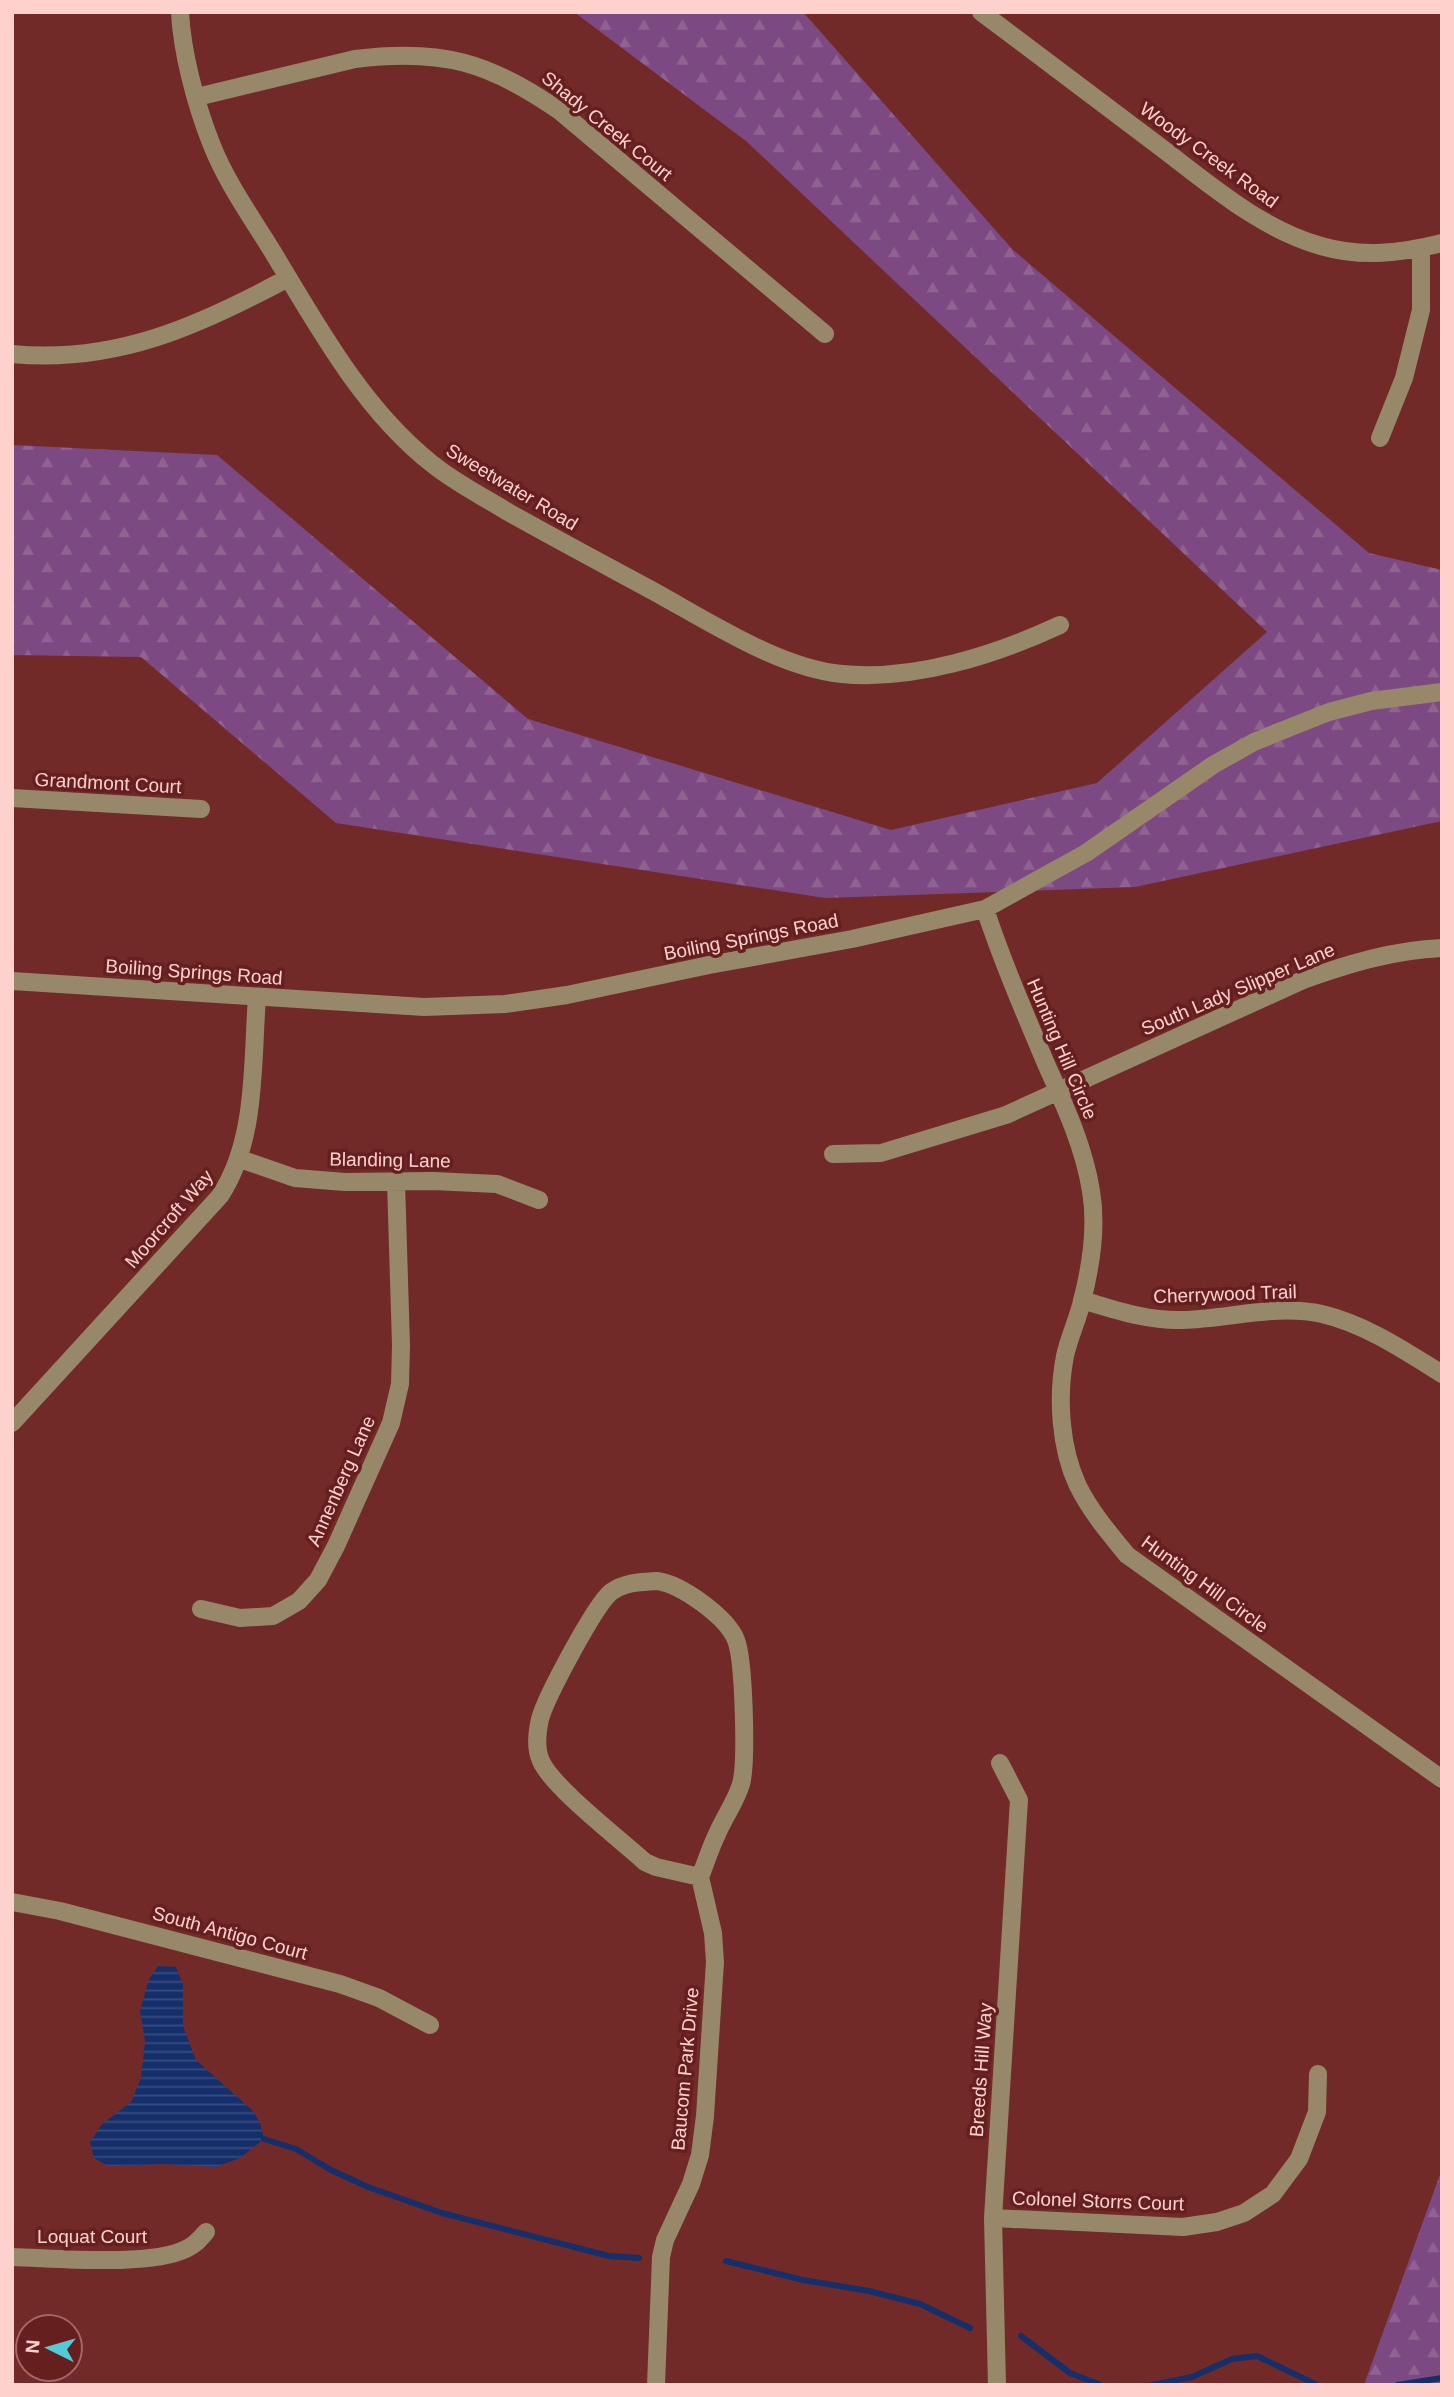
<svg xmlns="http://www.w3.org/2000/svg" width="1454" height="2397" font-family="Helvetica,sans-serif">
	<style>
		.forest { fill: url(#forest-firs) }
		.water { fill: url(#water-rules) }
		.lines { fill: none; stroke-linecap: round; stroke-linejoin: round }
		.stream { stroke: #152f6b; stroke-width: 6 }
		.minor { stroke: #97886a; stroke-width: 18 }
		.labels { text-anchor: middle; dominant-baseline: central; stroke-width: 7; stroke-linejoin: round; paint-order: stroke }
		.street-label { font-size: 19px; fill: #fed1cd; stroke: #661f1f }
	</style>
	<defs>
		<pattern id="forest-firs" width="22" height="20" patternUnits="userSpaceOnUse" patternTransform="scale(1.75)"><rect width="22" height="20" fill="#7d4982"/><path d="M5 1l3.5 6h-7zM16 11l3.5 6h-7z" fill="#906292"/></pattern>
		<pattern id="water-rules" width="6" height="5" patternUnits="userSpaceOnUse" patternTransform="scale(1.75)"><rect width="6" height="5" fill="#152f6b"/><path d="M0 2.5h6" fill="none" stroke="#384c7f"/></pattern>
	</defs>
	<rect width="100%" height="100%" fill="#722a29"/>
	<path class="forest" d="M574 12H803L1012 249 1369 553 1442 570V821L1135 887 825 898 336 823 141 657 12 655V445L217 455 528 719 891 830 1097 783 1267 632 746 141Z
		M1442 2169V2385H1364Z"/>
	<path class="water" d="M158 1966 176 1967 183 1984V2026L196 2060 252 2110 260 2122 264 2139 240 2158 216 2167 165 2164 108 2166 94 2158 90 2142 102 2124 131 2102 141 2078 145 2041 140 2011 149 1979Z"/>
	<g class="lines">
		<path class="stream" d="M264 2139 296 2149 331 2170 368 2187 442 2213 609 2256 639 2258
			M726 2261 803 2280 869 2291 920 2304 970 2328
			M1021 2336 1070 2373 1101 2385
			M1152 2385 1192 2377 1232 2359 1257 2356 1317 2385
			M1397 2385 1442 2378"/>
		<path class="minor" d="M180 12C182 53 196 105 211 143 226 182 252 218 274 254 318 327 363 409 431 463 454 482 482 496 508 512 556 539 605 565 653 591 708 621 779 668 842 674 914 681 995 655 1060 625
			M981 12C1039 56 1097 100 1155 143 1207 182 1258 228 1321 246 1362 258 1402 253 1442 243
			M197 97 355 59C441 48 490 62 561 112L825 334
			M12 354C115 364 199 326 288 278
			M1380 438 1404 378 1421 310V248
			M12 798 201 809
			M985 909C1003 963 1025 1014 1047 1066 1065 1106 1084 1147 1091 1191 1097 1226 1091 1266 1082 1301 1078 1319 1069 1337 1065 1356 1057 1397 1060 1448 1078 1486 1091 1512 1109 1533 1127 1555L1442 1779
			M12 981 424 1007 505 1004 567 995 709 965 852 939 985 909 1086 853 1213 765 1254 742 1291 727 1329 712 1371 701 1442 692
			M833 1154 881 1153 1006 1115 1303 980C1348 964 1393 950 1442 948
			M240 1159 295 1178 345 1182 433 1181 497 1184 539 1200
			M1082 1300C1116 1310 1147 1321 1182 1320 1228 1319 1276 1304 1322 1314 1365 1324 1405 1351 1442 1374
			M12 1423 220 1196C257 1140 252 1063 257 997
			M657 1581C681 1584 727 1617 736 1640 744 1660 747 1763 741 1784 736 1801 725 1816 718 1832 711 1846 706 1862 700 1877L656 1867 645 1862C621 1840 552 1787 541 1761 535 1748 537 1733 540 1719 546 1697 595 1605 611 1592 625 1582 640 1582 657 1581Z
			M201 1609 240 1618 273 1616 299 1601 318 1580 336 1546 391 1423 400 1384 401 1345 396 1182
			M12 1902 60 1911 340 1984 379 1998 430 2025
			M993 2218 1183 2227 1217 2222 1244 2213 1273 2194 1299 2159 1317 2112 1318 2074
			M12 2257C56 2258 149 2267 186 2249 195 2245 200 2239 206 2232
			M656 2385 661 2257 665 2240 691 2184 700 2155 705 2116 715 1962 713 1933 700 1877
			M997 2385 993 2218 1019 1800 1000 1763"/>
	</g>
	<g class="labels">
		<g class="street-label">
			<text transform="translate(607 126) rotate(39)">Shady Creek Court</text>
			<text transform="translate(1209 155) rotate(36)">Woody Creek Road</text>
			<text transform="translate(512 487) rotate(31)">Sweetwater Road</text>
			<text transform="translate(108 783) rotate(3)">Grandmont Court</text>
			<text transform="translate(751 937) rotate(-11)">Boiling Springs Road</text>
			<text transform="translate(194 972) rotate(4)">Boiling Springs Road</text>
			<text transform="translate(1238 989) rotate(-23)">South Lady Slipper Lane</text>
			<text transform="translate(1062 1049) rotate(67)">Hunting Hill Circle</text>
			<text transform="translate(390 1160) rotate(1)">Blanding Lane</text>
			<text transform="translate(169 1219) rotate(-49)">Moorcroft Way</text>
			<text transform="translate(1225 1294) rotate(-2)">Cherrywood Trail</text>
			<text transform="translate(341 1481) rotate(-66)">Annenberg Lane</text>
			<text transform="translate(1205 1584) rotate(36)">Hunting Hill Circle</text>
			<text transform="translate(230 1933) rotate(15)">South Antigo Court</text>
			<text transform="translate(685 2069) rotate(-85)">Baucom Park Drive</text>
			<text transform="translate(981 2070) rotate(-86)">Breeds Hill Way</text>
			<text transform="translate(1098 2201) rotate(2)">Colonel Storrs Court</text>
			<text x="92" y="2236">Loquat Court</text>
		</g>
	</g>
	<rect width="1454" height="2397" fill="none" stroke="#fed1cd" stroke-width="28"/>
	<g transform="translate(49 2348) rotate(275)"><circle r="33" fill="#661f1f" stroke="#a36665" stroke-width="2"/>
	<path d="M0-5L12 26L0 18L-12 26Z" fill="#52cbd7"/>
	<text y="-10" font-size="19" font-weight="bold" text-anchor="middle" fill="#fed1cd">N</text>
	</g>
</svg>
